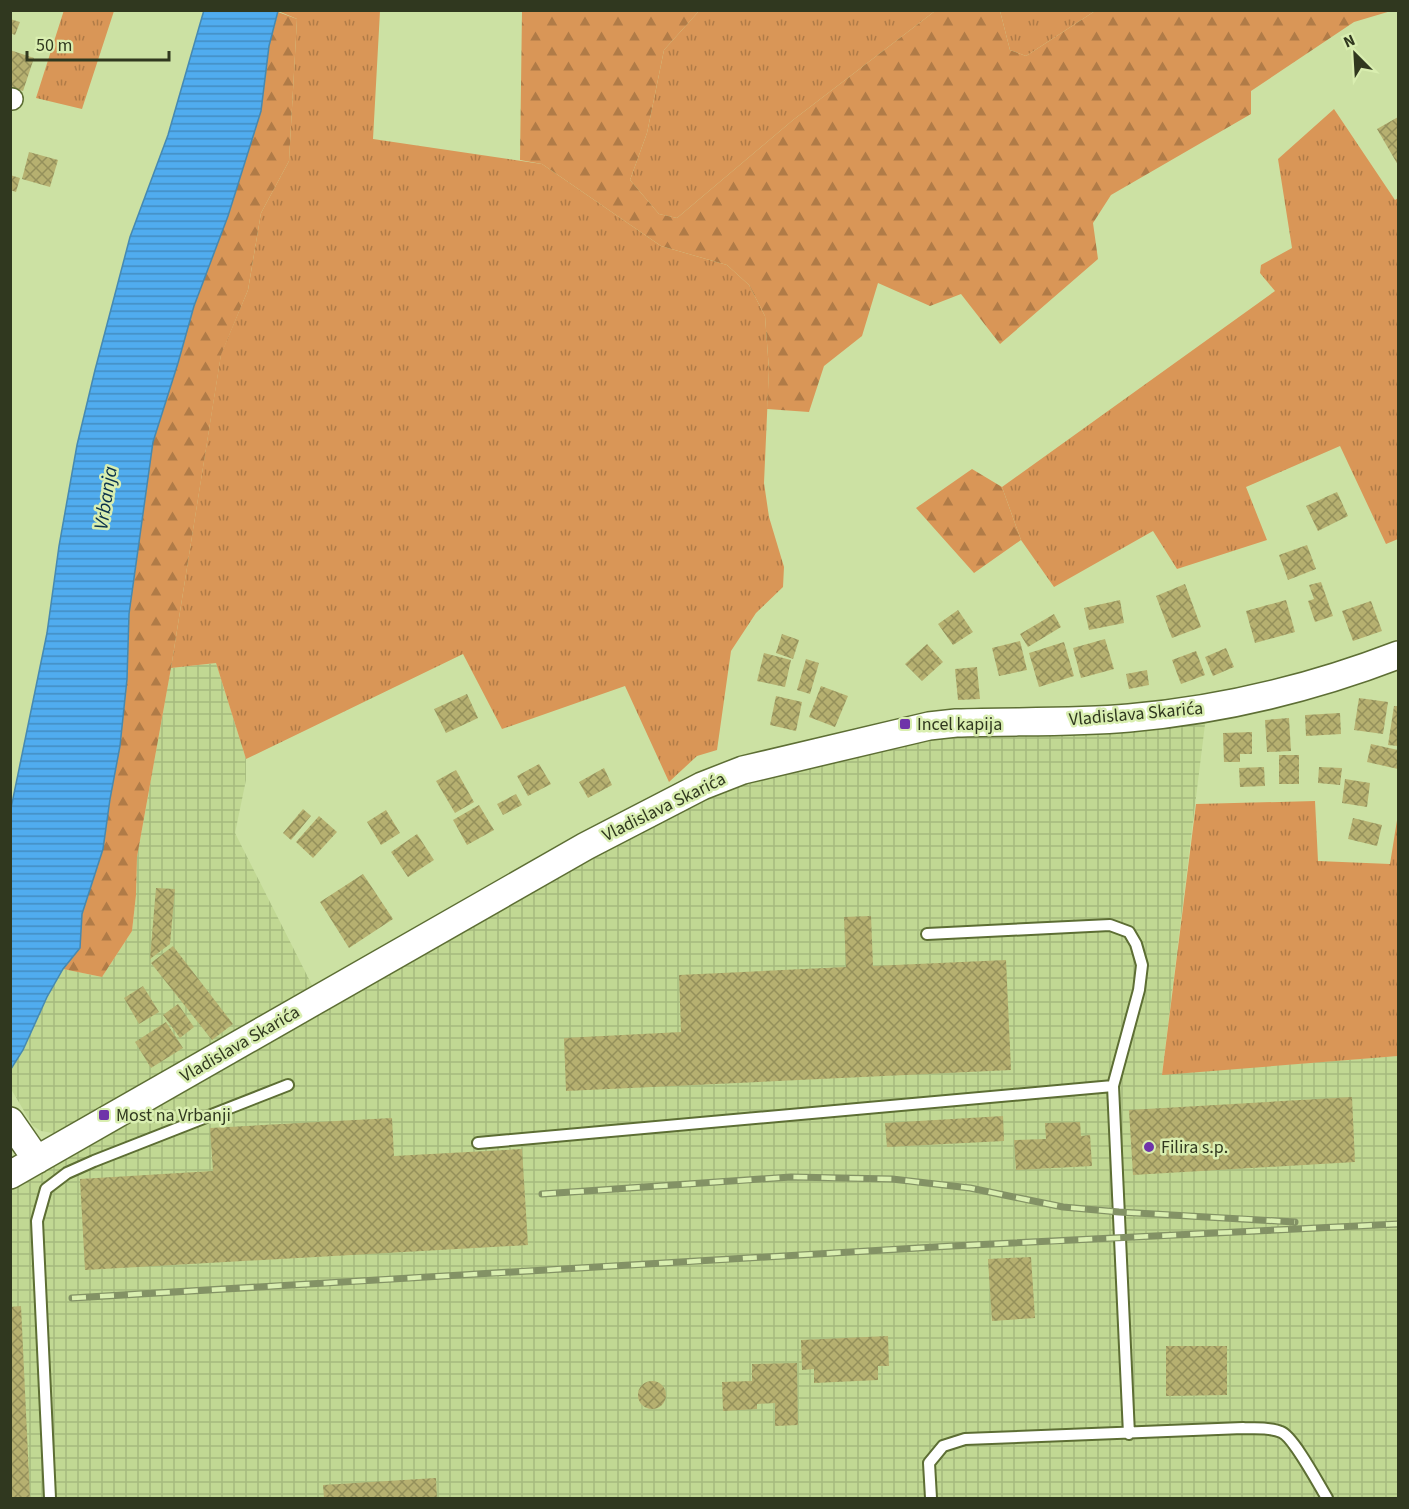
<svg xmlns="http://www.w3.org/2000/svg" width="1409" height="1509" font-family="'Source Sans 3',sans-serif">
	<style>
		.industrial { fill: url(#industrial-grid) }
		.grass { fill: url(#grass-tufts) }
		.forest { fill: url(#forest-firs) }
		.water { fill: url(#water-rules); stroke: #4689b1; stroke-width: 1.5 }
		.building { fill: url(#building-cross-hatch) }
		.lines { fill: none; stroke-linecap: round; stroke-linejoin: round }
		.service-casing { stroke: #5d6e34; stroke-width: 14 }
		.minor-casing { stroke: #5d6e34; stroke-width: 24 }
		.tertiary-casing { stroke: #5d6e34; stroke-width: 30 }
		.service { stroke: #fff; stroke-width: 10 }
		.minor { stroke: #fff; stroke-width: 21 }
		.tertiary { stroke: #fff; stroke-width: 27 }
		.rail-casing { stroke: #839265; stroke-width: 7 }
		.rail { stroke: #d9eeb0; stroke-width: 4.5; stroke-dasharray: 14; stroke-linecap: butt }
		.poi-dot { fill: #6f34a9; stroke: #d9eeb0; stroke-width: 2 }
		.labels { text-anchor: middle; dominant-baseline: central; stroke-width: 5; stroke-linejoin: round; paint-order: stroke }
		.street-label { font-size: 18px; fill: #30381f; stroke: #d9eeb0 }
		.poi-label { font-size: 18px; fill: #30381f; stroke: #d9eeb0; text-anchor: start }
		.water-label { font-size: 20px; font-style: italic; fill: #0a324d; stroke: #d9eeb0 }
	</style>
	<defs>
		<pattern id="industrial-grid" width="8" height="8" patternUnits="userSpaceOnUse" patternTransform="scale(1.5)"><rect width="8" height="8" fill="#c1d893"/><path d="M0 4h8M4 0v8" fill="none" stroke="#a6ba7e"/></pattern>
		<pattern id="grass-tufts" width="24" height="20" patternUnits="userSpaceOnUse" patternTransform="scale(1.5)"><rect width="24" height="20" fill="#d99657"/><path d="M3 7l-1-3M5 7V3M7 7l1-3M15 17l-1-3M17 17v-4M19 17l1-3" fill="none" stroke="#b07b47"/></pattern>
		<pattern id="forest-firs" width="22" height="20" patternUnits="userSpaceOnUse" patternTransform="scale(1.5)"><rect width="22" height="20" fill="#d99657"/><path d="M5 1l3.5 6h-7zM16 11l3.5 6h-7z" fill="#b07b47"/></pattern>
		<pattern id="water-rules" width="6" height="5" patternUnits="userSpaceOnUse" patternTransform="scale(1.5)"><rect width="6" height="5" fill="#50acef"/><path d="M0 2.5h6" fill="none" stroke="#438dc1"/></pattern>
		<pattern id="building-cross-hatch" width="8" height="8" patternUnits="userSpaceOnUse" patternTransform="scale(1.5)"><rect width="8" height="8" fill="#b6b070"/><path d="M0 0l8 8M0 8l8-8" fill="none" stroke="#94905b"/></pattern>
	</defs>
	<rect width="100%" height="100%" fill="#cce1a3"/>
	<path class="industrial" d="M216 663 246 759V780L235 833 315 991 58 1134 41 1131 33 1126 11 1089 10 1069 23 1050 47 997 63 969 102 977 132 931 136 895 137 857 171 668Z
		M1207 708 1162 1074 1398 1056V1498H11L10 1175 702 786 843 747Z"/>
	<path class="grass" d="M64 10 114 11 82 109 36 98Z
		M278 11H380L373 139 542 164 661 246 727 265 749 285 765 316 769 370 764 483 769 517 784 567 783 587 756 613 731 651 717 750 697 756 669 782 625 686 502 729 463 654 246 759 216 663 171 668 221 354 248 290 261 213 289 161 297 19Z
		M699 11H935L793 120 677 218 659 214 630 180 647 133 664 50Z
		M1000 11H1095L1026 56 1010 50Z
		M1334 109 1395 200 1398 198V539L1386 544 1340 446 1246 487 1267 540 1177 569 1153 531 1054 587 1021 540 1002 487 1275 291 1260 273 1261 265 1292 248 1278 159Z
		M1315 801 1318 861 1390 864 1398 814V1056L1162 1075 1196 804Z"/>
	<path class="forest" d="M522 11H699L664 50 647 133 630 180 659 214 677 218 793 120 935 11H1000L1010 50 1026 56 1095 11H1391L1354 22 1251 91V114L1111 195 1093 223 1098 259 1000 344 961 294 930 306 878 283 862 336 824 366 809 412 767 409 769 370 765 316 749 285 727 265 661 246 542 164 520 160Z
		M278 12 297 19 289 161 261 213 248 290 221 355 171 668 137 857 136 895 132 931 102 977 63 969 80 948 82 914 103 849 110 799 120 746 127 679 129 614 153 442 178 363 194 306 228 216 261 111 269 46Z
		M972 469 1002 487 1021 540 974 573 916 508Z"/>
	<path class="water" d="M204 10 278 11 269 46 261 111 228 216 194 306 178 363 153 442 129 614 127 679 120 746 110 799 103 849 82 914 80 948 63 969 47 997 23 1050 11 1069V808L47 633 59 546 77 445 95 370 130 237 168 135Z"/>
	<path class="building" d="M10 19 20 22 15 35 10 33Z
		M10 50 34 58 23 91 10 87Z
		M1398 117V165L1377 129Z
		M29 152 58 160 50 187 22 179Z
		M10 175 20 178 16 192 10 190Z
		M1337 492 1348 516 1318 531 1306 506Z
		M1307 545 1316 569 1288 580 1279 555Z
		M1321 582 1333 616 1315 622 1308 601 1314 599 1309 585Z
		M1185 584 1201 627 1172 638 1156 596Z
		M1120 600 1124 623 1089 630 1084 608Z
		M1286 600 1295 632 1255 643 1246 611Z
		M1371 601 1382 631 1353 641 1342 611Z
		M958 610 973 632 953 645 938 624Z
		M1054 614 1061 627 1028 647 1020 634Z
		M782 634 799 640 793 659 776 653Z
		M1105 639 1114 669 1081 678 1073 648Z
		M1020 641 1027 670 999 676 992 648Z
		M1064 642 1074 676 1039 687 1029 653Z
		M927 644 943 662 922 681 905 664Z
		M1226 648 1234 667 1213 676 1205 657Z
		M1196 651 1205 675 1181 684 1172 660Z
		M764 653 791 660 785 687 757 681Z
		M806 659 819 663 810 694 797 690Z
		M977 667 980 699 958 700 955 669Z
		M1147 670 1149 685 1129 689 1126 674Z
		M821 686 848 696 835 727 809 717Z
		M467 694 478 718 446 733 434 709Z
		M776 696 802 702 796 731 770 725Z
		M1359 698 1388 702 1383 734 1354 730Z
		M1394 706H1398V746L1388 745Z
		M1340 713 1341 734 1306 736 1305 715Z
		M1289 718 1291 751 1267 752 1265 720Z
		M1252 732V754H1240V762H1224L1223 733Z
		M1371 744 1398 750V769L1367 762Z
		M1279 755H1299V784H1279Z
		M539 764 551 784 528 796 517 776Z
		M1264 767 1265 786 1240 787 1239 768Z
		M1319 767 1342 768 1340 785 1318 783Z
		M604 768 612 785 588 798 579 782Z
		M456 770 474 802 455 813 436 781Z
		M1345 779 1370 783 1367 807 1342 803Z
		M516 794 522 805 503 815 497 804Z
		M479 805 494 830 467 845 453 820Z
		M303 809 311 816 291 840 283 833Z
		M386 810 400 833 381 845 367 822Z
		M319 816 337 832 313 858 296 842Z
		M1353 818 1382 825 1377 846 1348 839Z
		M417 834 434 860 408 877 391 852Z
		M363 874 393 919 349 948 320 902Z
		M156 888 175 889 170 944 150 959Z
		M871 916 873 966 1006 960 1011 1070 566 1091 564 1038 681 1032 679 975 846 967 844 917Z
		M173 946 233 1024 212 1040 151 963Z
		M143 986 159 1012 139 1024 124 998Z
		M178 1004 194 1027 180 1038 163 1015Z
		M166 1022 183 1048 151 1068 135 1042Z
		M1352 1097 1355 1162 1133 1175 1129 1110Z
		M1003 1116 1004 1141 887 1147 885 1123Z
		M392 1118 394 1156 522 1149 528 1245 85 1270 80 1179 213 1171 210 1128Z
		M1080 1122 1081 1136 1090 1135 1092 1166 1016 1170 1014 1140 1046 1139 1045 1123Z
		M1031 1257 1035 1318 992 1321 988 1259Z
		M21 1306 30 1498H10V1307Z
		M888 1336 889 1366H878V1380L814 1383V1369L802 1370 801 1340Z
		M1166 1346H1227V1395L1166 1396Z
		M797 1363 798 1425 775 1426V1403L757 1404V1409L723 1411 722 1382 752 1381V1364Z
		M638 1395a14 14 0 1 1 28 0a14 14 0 1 1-28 0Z
		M436 1478 437 1498H324L323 1485Z"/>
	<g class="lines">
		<defs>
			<path id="service" d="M927 934 1110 925 1129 932 1136 944 1142 965 1139 990 1113 1086
				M478 1143 1113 1086 1129 1434
				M50 1498 37 1221 46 1189 67 1173 94 1161 288 1085
				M931 1498 929 1463 943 1446 965 1439 1243 1428C1255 1429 1270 1427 1281 1432 1293 1436 1319 1485 1327 1498"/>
			<path id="minor" d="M10 99H12"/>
			<path id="tertiary" d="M10 1121 37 1160
				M10 1175 586 846 702 786 743 770 929 726 956 723C1013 721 1072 723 1129 718 1222 710 1312 688 1398 655"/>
		</defs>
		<use href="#service" class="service-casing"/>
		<use href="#minor" class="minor-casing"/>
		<use href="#tertiary" class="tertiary-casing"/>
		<use href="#service" class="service"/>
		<use href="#minor" class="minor"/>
		<use href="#tertiary" class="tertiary"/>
		<defs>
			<path id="rail" d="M542 1194 791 1177 892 1179 970 1188 1063 1207 1119 1212 1295 1222
				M72 1298 952 1246 1398 1224"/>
		</defs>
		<use href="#rail" class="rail-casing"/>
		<use href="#rail" class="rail"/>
	</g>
	<g class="poi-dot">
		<rect x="899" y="718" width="12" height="12" rx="3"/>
		<rect x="98" y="1109" width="12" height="12" rx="3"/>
		<circle cx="1149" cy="1147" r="6"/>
	</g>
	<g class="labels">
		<g class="street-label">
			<text transform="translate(1136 714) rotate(-5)">Vladislava Skarića</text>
			<text transform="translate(664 807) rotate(-26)">Vladislava Skarića</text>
			<text transform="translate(240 1044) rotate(-30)">Vladislava Skarića</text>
		</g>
		<g class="poi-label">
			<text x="917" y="724">Incel kapija</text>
			<text x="116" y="1115">Most na Vrbanji</text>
			<text x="1161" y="1147">Filira s.p.</text>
		</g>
		<g class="water-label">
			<text transform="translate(106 498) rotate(-81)">Vrbanja</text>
		</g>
	</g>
	<rect width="1409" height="1509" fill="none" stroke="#30381f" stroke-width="24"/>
	<g transform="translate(1355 54) rotate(336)" stroke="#d9eeb0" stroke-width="4.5" paint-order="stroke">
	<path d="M0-4.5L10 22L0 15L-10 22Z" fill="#30381f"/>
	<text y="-9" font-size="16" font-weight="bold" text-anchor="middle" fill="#30381f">N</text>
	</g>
	<path d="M27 51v9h142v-9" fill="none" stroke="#30381f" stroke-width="3"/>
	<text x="36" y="51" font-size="18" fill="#30381f" stroke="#d9eeb0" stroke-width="4.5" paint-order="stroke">50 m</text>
</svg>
